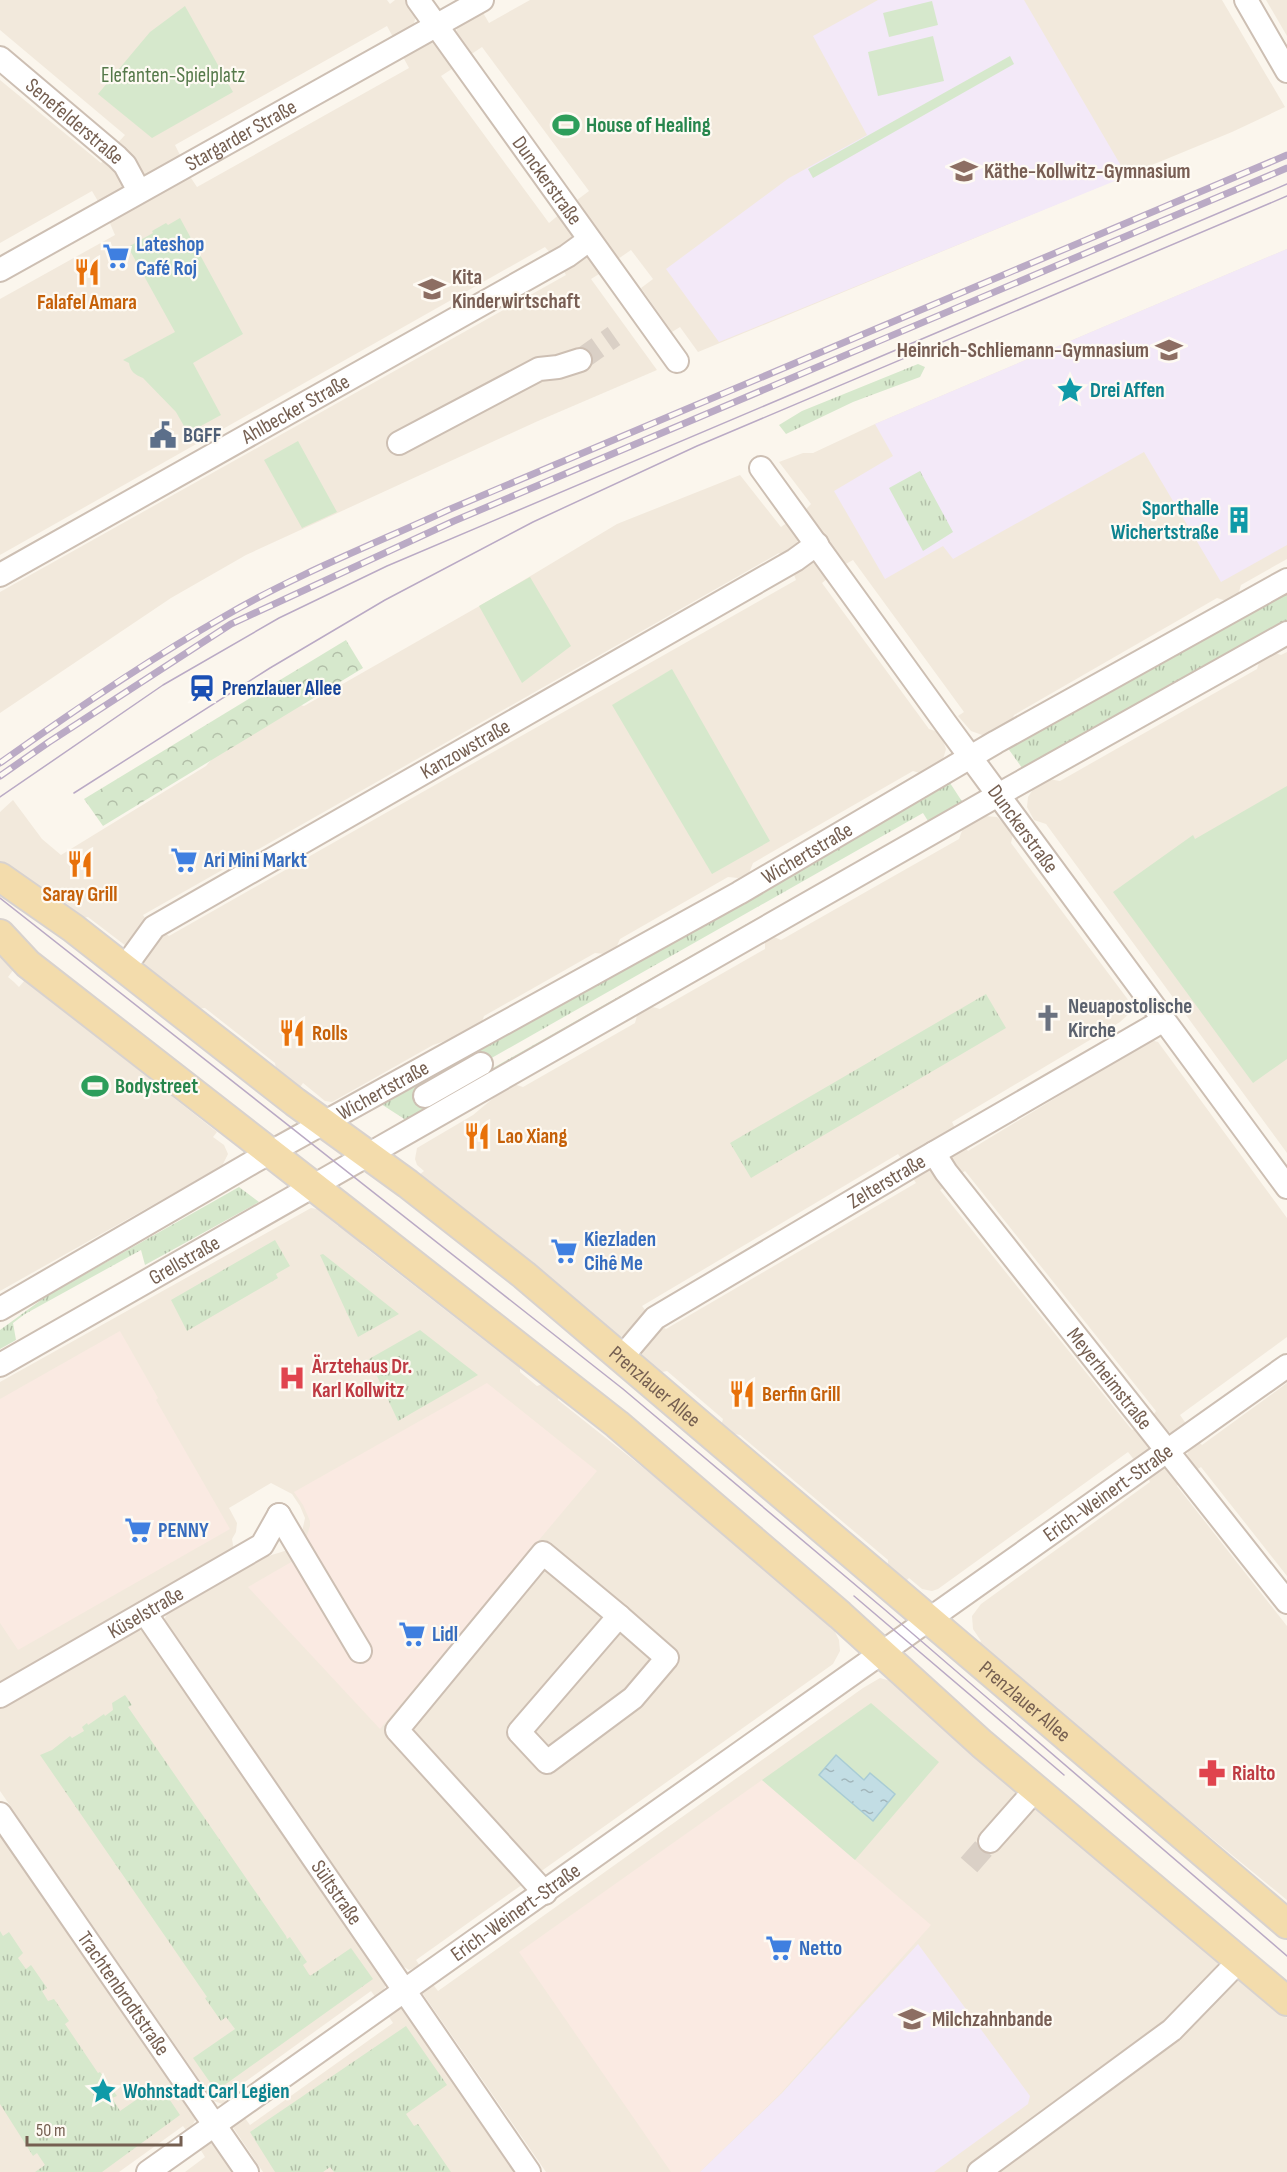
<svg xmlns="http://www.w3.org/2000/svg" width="1287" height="2172" font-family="'Sofia Sans Condensed',sans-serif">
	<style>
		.residential { fill: #f2e9dc }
		.commercial { fill: #faeae2 }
		.education { fill: #f3e9f8 }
		.grass { fill: url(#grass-tufts); fill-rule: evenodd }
		.forest { fill: url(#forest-crowns) }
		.green { fill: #d6e8cc }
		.water { fill: url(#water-ripples); stroke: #a9ccd5; stroke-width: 1.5 }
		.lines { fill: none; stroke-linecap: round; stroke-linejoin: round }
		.minor-tunnel { stroke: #dad0c6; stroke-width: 22; stroke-dasharray: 22 11; stroke-linecap: butt }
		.minor-casing { stroke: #cdbfb3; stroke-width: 26 }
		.major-casing { stroke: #d8d2ce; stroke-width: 32 }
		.minor { stroke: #fff; stroke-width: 22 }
		.major { stroke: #f3dcac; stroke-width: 28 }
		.tram { stroke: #baaac5; stroke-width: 1.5 }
		.rail-casing { stroke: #baaac5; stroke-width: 7 }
		.rail { stroke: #fefaf3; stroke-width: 4.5; stroke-dasharray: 14; stroke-linecap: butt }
		.labels { text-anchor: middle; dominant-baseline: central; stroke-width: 4.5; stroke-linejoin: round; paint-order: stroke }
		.park-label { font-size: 21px; fill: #55794a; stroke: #fefaf3 }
		.street-label { font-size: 21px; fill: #755f51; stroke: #fefaf3 }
		.leisure-label { font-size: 21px; font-weight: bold; fill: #27864d; stroke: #fefaf3; text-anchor: start }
		.education-label { font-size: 21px; font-weight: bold; fill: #785e54; stroke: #fefaf3; text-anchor: start }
		.shop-label { font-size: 21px; font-weight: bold; fill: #366cbe; stroke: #fefaf3; text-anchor: start }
		.food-label { font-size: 21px; font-weight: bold; fill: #c56008; stroke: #fefaf3; text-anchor: start }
		.culture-label { font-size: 21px; font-weight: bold; fill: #0d838f; stroke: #fefaf3; text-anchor: start }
		.service-label { font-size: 21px; font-weight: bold; fill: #4e5e75; stroke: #fefaf3; text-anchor: start }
		.transit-label { font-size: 21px; font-weight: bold; fill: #164399; stroke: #fefaf3; text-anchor: start }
		.worship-label { font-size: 21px; font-weight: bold; fill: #5b616d; stroke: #fefaf3; text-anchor: start }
		.health-label { font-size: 21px; font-weight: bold; fill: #be3a42; stroke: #fefaf3; text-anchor: start }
	</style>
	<defs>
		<pattern id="grass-tufts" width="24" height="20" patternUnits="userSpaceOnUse" patternTransform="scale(1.5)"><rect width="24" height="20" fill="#d6e8cc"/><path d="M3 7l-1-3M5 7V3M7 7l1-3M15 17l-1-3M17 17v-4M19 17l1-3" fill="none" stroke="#b2bfa8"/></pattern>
		<pattern id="forest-crowns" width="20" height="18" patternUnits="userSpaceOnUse" patternTransform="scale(1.5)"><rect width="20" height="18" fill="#d6e8cc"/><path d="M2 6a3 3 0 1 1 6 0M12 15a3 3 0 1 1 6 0" fill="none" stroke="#b2bfa8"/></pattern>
		<pattern id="water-ripples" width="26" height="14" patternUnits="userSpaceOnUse" patternTransform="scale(1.5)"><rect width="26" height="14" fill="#c2dde4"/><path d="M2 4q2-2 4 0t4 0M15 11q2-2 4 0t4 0" fill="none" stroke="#a2b6bb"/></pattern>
	</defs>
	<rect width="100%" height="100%" fill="#fbf6ed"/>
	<path class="residential" d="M0 0H387L390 4 395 0H407L416 16 413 27 394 39 387 26 175 145 181 157 147 177H142L115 146 125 135 0 30Z
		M530 0H1222L1285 107 1232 132 698 352 680 327 672 332 641 288 653 279 631 250 618 259 577 200 589 191 482 47 470 55 455 34 460 22 482 11 489 23Z
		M1266 0H1287V36Z
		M429 41 440 46 455 67 441 76 549 223 561 213 572 230V237L569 241 551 254 545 247 0 555V299L115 235 109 221 189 175 197 187 409 68 402 55Z
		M0 80 101 163 105 159 116 170 123 183 122 189 99 203 92 191 0 243Z
		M1287 249V559L1241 585 1238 595 1227 601 1217 598 1014 715 1010 725 985 736 971 731 958 716 964 712 853 560 844 565 804 511 811 504 779 462 803 453H813L875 424Z
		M585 256 591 257 604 271 591 279 657 370 538 421 246 555 171 598 0 713V592L566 275 563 270Z
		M740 475 781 527 788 522 799 538 794 550 781 555 779 553 143 915 147 921 130 944 126 946 88 917 78 919 0 864V812L13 800 42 839 61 855 206 766 254 708 272 697 304 706 504 592 617 524Z
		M815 562 820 565 828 578 822 583 929 729 938 732 941 735 946 749 944 756 941 763 923 774 913 771 753 863 749 873 738 878 728 877 620 939 616 948 610 951 605 954 595 953 484 1016 481 1025 463 1035 433 1045 332 1102 325 1101 303 1083 298 1090 277 1073 275 1063 205 1008 195 1009 146 969 143 960 163 932 169 936 796 580 793 572 806 563Z
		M1272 652 1281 655 1287 652V1153L1046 824 1034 820 1027 807 1028 797 1034 788 1049 779 1060 781 1257 669 1260 659Z
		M984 816 997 817 1009 828 1013 834 1011 843 1132 1005V1011L1120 1022 952 1122 956 1130 903 1161 898 1154 642 1306 646 1311 631 1331 621 1337H616L419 1175 424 1171 417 1165 415 1159 417 1148 473 1115 503 1090 513 1084 523 1087 635 1023 638 1012 649 1006 660 1009 765 949V941L772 936 781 940 959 839 963 828Z
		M0 952 14 969 8 977 14 982 19 987 25 980 217 1132 213 1137 224 1145 228 1154 222 1166 0 1291Z
		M1151 1040 1158 1042 1287 1218V1337L1180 1415 1187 1425 1172 1433 1165 1431 1152 1417 1156 1411 965 1171 957 1176 952 1165 951 1158 954 1151 963 1145 968 1151Z
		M925 1169H931L945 1187 940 1190 1132 1430 1137 1428 1149 1445V1450L1135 1461 1128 1452 938 1589 932 1591 922 1589 909 1578 904 1583 888 1570V1560L740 1435 730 1433 721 1426 723 1419 667 1371 657 1373 640 1357 639 1353 659 1324 666 1329 916 1183 912 1177Z
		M311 1208 317 1209 338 1226 342 1220 360 1234 362 1245 503 1355 512 1353 520 1364V1372L537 1386 546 1383 557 1391 558 1400 660 1481 670 1480 839 1627 835 1632 839 1640 840 1651 833 1664 416 1960 420 1966 409 1970 401 1965 164 1620 167 1614 262 1558 291 1549 301 1537 305 1518 300 1506 292 1494 271 1483 229 1508 237 1523 236 1532 232 1539 234 1551 0 1682V1382Z
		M1287 1383V1576L1201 1467 1196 1470 1188 1459 1187 1455 1190 1446 1198 1441 1202 1445Z
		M1165 1468 1170 1470 1180 1482 1177 1486 1287 1626V1900L977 1646 981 1641 973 1629 972 1616 981 1604 1150 1482 1148 1477 1160 1469Z
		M138 1630 144 1631 386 1985 382 1993 376 1998 371 1991 231 2092 235 2098 222 2104 214 2101 0 1791V1708Z
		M880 1678 891 1681 1287 2018V2172H546L423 1994 422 1989 429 1979 438 1991 863 1688Z
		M0 1832 194 2114 196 2119 191 2127 186 2130 183 2126 119 2172H0Z
		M398 2007 404 2009 516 2172H263L232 2126 242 2114 250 2125 393 2023 386 2012Z
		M209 2140 233 2172H185L205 2157 197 2144Z"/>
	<path class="commercial" d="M120 1331 158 1398 156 1400 230 1529 18 1650 0 1623V1399Z
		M487 1383 597 1471 380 1729 248 1587 300 1557 310 1526V1521L303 1505 294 1492Z
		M762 1780 931 1925 780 2094 700 2172H671L519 1952Z"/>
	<path class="education" d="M878 0H1024L1127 176 719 342 666 269 789 178 867 135 813 36Z
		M1287 249V545L1221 582 1144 452 953 559 943 546 885 579 834 491 893 456 875 424Z
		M918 1944 1030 2096 1028 2104 934 2172H700L782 2093Z"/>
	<path class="grass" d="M918 364 925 367 920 377 853 402 786 434 779 425 802 411Z
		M920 471 953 532 923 551 889 488Z
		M1287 587V622L1025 772 1007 747Z
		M950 783 965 806 409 1122 381 1104ZM923 813 928 821 486 1072 481 1064Z
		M986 994 1006 1028 751 1178 730 1143Z
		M239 1187 259 1202 145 1265 141 1250 25 1314 13 1323 16 1340 0 1349V1330L48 1295Z
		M275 1240 290 1266 276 1274 278 1278 187 1331 171 1300Z
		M323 1254 399 1314 358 1337 320 1255Z
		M420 1330 478 1375 398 1421 369 1359Z
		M125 1695 132 1705 128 1707 286 1936 287 1939 290 1937 307 1962 303 1965 310 1976 351 1948 373 1979 216 2091 193 2058 235 2029 226 2017 221 2021 205 1998 207 1997 40 1755 52 1750 70 1736 72 1738 84 1731 82 1727 87 1723 88 1725 104 1714 105 1716 113 1710 112 1703Z
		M0 1931 3 1936 9 1932 23 1953 18 1958 26 1969 31 1965 47 1988 42 1991 48 2001 54 1999 69 2021 65 2024 98 2073 100 2072 117 2096 112 2098 120 2111 159 2084 180 2115 102 2172H35L45 2165 37 2153 33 2156 0 2104Z
		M406 2026 447 2085 406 2114 414 2126 418 2124 451 2172H334L330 2167 323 2172H275L250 2132Z"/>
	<path class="forest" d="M346 640 363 668 103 826 84 799Z"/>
	<path class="green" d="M932 1 938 25 889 37 883 13Z
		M185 6 233 92 152 138 98 94 150 32Z
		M933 36 944 81 878 96 868 52Z
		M1010 56 1014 64 813 178 808 169Z
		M180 218 243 334 193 363 221 415 188 433 176 412 143 378C135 375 130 371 129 363L123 360 175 332 128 247 153 233 152 231 166 223 168 225Z
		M298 441 337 512 302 528 264 460Z
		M530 577 571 646 522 683 479 606Z
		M672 669 770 841 712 874 612 705Z
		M1287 786V1059L1253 1083 1113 892 1193 835 1195 839Z
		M871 1703 939 1762 855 1860 762 1780Z"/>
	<path class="water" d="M836 1755 864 1780 870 1773 895 1794 873 1821 819 1775Z"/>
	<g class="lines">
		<path class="minor-tunnel" d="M580 360 614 336
			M969 1865 990 1841"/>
		<defs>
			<g id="minor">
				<path id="s1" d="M418 0 677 361"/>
				<path d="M1246 0 1287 71"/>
				<path id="s2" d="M0 58 117 157 125 165 139 191"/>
				<path id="s3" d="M0 270 482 0"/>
				<path d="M399 443 539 369 558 367 580 360"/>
				<path id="s4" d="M761 468 946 724 1287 1187"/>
				<path id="s5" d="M0 575 567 256 589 240"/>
				<path id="s6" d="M125 967 154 927 795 560 817 544"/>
				<path d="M425 1096 481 1064"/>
				<path id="s7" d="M934 1153 946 1172 1287 1602"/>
				<path id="s8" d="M0 1309 253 1162 739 893 996 742 1287 580"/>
				<path id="s9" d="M622 1357 655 1318 915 1164 1164 1020"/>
				<path id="s10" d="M0 1365 998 795 1287 633"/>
				<path d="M279 1515 360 1651"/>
				<path id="s11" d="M145 1613 529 2172"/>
				<path d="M619 1616 667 1658 633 1698 547 1762 519 1732Z"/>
				<path id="s12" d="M0 1696 262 1545 279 1515"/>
				<path id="s13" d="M0 1814 247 2172"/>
				<path d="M990 1841 1036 1789"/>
				<path d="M545 1893 397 1730 543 1553 619 1616"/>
				<path id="s14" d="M148 2172 1287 1366"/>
				<path d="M979 2172 1172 2030 1240 1960"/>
			</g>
			<g id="major">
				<path id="s15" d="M0 877 73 928 295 1102 408 1184 524 1275 1287 1924"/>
				<path d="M0 934 28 964 344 1210 617 1424 840 1615 982 1744 1287 2001"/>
			</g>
		</defs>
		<use href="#minor" class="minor-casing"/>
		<use href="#major" class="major-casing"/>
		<use href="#minor" class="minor"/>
		<use href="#major" class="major"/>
		<path class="tram" d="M74 793 270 668 385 600 533 522 697 446 1287 196
			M0 797 163 685 279 618 387 566 1287 184
			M0 898 623 1389 884 1609 1287 1956
			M854 1596 1064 1775"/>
		<defs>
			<path id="rail" d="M0 763C73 711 148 660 225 616 295 575 374 544 448 510L1287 155
				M0 776 49 742 231 624 454 521 1287 168"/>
		</defs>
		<use href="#rail" class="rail-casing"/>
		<use href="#rail" class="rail"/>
	</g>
	<defs>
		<symbol id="stadium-bare" viewBox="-9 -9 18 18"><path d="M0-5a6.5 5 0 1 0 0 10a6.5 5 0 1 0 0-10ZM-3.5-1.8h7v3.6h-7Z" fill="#2e9e5b" stroke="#fefaf3" stroke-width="2.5" paint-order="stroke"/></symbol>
		<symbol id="school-bare" viewBox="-9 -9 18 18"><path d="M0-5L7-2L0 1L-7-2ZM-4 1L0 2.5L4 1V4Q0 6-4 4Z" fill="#8d6e63" stroke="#fefaf3" stroke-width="2.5" paint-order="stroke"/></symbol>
		<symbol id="supermarket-bare" viewBox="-9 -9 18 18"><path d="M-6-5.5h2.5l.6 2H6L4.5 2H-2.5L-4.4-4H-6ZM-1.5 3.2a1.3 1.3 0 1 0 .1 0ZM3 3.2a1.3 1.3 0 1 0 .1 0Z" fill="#3f7fe0" stroke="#fefaf3" stroke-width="2.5" paint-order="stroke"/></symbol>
		<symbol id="restaurant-bare" viewBox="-9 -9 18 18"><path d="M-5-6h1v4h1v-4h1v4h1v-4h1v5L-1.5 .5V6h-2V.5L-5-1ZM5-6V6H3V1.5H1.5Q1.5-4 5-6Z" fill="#e8710a" stroke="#fefaf3" stroke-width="2.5" paint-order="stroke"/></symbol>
		<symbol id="sight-bare" viewBox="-9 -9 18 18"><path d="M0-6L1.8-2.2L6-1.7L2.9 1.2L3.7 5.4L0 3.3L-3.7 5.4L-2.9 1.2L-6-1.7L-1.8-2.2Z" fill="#0f9aa8" stroke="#fefaf3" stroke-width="2.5" paint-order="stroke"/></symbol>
		<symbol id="civic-bare" viewBox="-9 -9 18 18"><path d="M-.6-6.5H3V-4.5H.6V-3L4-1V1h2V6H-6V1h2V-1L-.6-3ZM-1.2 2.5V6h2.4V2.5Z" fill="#5c6f8a" stroke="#fefaf3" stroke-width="2.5" paint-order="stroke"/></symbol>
		<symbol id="building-bare" viewBox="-9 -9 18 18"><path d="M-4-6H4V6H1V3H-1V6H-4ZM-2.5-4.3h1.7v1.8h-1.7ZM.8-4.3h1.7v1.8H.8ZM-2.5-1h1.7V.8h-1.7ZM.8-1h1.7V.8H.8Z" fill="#0f9aa8" stroke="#fefaf3" stroke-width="2.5" paint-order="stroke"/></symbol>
		<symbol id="station-bare" viewBox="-9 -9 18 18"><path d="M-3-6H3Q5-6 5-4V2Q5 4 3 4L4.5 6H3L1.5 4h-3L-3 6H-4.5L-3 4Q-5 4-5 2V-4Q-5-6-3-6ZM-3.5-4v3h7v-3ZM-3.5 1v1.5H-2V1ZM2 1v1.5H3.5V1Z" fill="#1a4fb4" stroke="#fefaf3" stroke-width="2.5" paint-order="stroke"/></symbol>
		<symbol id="church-bare" viewBox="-9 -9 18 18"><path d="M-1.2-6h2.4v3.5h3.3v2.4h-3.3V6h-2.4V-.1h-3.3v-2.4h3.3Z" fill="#6b7280" stroke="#fefaf3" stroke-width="2.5" paint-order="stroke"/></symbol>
		<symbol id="hospital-bare" viewBox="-9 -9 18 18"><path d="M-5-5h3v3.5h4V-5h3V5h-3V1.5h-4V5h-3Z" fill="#e0444e" stroke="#fefaf3" stroke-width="2.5" paint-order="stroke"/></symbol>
		<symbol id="pharmacy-bare" viewBox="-9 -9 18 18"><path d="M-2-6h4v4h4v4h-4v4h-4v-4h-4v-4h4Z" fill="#e0444e" stroke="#fefaf3" stroke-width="2.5" paint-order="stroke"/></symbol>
	</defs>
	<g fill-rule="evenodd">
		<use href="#stadium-bare" x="547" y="106" width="38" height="38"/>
		<use href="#school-bare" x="945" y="152" width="38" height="38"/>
		<use href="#supermarket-bare" x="97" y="237" width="38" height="38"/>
		<use href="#restaurant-bare" x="68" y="253" width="38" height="38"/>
		<use href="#school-bare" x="413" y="270" width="38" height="38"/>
		<use href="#school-bare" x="1150" y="331" width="38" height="38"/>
		<use href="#sight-bare" x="1051" y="371" width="38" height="38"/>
		<use href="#civic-bare" x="144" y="416" width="38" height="38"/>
		<use href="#building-bare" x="1220" y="501" width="38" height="38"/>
		<use href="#station-bare" x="183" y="669" width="38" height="38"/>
		<use href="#supermarket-bare" x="165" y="841" width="38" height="38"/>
		<use href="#restaurant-bare" x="61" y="845" width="38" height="38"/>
		<use href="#church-bare" x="1029" y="999" width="38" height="38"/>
		<use href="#restaurant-bare" x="273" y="1014" width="38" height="38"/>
		<use href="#stadium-bare" x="76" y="1067" width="38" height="38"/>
		<use href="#restaurant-bare" x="458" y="1117" width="38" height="38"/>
		<use href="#supermarket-bare" x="545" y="1232" width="38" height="38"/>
		<use href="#hospital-bare" x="273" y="1359" width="38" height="38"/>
		<use href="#restaurant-bare" x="723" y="1375" width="38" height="38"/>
		<use href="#supermarket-bare" x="119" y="1511" width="38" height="38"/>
		<use href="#supermarket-bare" x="393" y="1615" width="38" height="38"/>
		<use href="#pharmacy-bare" x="1193" y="1754" width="38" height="38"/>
		<use href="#supermarket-bare" x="760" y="1929" width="38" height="38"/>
		<use href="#school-bare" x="893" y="2000" width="38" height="38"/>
		<use href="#sight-bare" x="84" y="2072" width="38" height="38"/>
	</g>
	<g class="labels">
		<g class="park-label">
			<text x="173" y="75">Elefanten-Spielplatz</text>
		</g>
		<g class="street-label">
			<text stroke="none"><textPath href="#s2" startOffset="98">Senefelderstraße</textPath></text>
			<text stroke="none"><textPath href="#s3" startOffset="276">Stargarder Straße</textPath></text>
			<text stroke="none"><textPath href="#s1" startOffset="222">Dunckerstraße</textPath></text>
			<text stroke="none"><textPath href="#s5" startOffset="339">Ahlbecker Straße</textPath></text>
			<text stroke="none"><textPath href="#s6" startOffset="408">Kanzowstraße</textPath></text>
			<text stroke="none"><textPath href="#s4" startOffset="446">Dunckerstraße</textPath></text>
			<text stroke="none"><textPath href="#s8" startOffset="927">Wichertstraße</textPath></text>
			<text stroke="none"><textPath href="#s8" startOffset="441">Wichertstraße</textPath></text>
			<text stroke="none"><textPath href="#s9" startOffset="320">Zelterstraße</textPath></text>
			<text stroke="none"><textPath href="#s10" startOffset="212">Grellstraße</textPath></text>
			<text stroke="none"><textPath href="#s7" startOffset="286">Meyerheimstraße</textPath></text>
			<text stroke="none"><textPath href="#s15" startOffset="830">Prenzlauer Allee</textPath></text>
			<text stroke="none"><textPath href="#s14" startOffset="1176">Erich-Weinert-Straße</textPath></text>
			<text stroke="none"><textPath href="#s12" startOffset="168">Küselstraße</textPath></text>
			<text stroke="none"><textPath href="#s15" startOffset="1316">Prenzlauer Allee</textPath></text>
			<text stroke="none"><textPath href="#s11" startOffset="339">Sültstraße</textPath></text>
			<text stroke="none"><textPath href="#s14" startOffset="450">Erich-Weinert-Straße</textPath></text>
			<text stroke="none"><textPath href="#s13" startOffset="218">Trachtenbrodtstraße</textPath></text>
		</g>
		<g class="leisure-label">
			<text x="586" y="125">House of Healing</text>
			<text x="115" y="1086">Bodystreet</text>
		</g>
		<g class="education-label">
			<text x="984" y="171">Käthe-Kollwitz-Gymnasium</text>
			<text x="452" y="277">Kita<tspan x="452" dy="24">Kinderwirtschaft</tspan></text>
			<text x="1149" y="350" text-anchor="end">Heinrich-Schliemann-Gymnasium</text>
			<text x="932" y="2019">Milchzahnbande</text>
		</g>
		<g class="shop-label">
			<text x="136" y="244">Lateshop<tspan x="136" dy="24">Café Roj</tspan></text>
			<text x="204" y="860">Ari Mini Markt</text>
			<text x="584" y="1239">Kiezladen<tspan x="584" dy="24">Cihê Me</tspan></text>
			<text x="158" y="1530">PENNY</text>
			<text x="432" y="1634">Lidl</text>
			<text x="799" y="1948">Netto</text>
		</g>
		<g class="food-label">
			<text x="87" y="302" text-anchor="middle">Falafel Amara</text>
			<text x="80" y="894" text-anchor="middle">Saray Grill</text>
			<text x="312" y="1033">Rolls</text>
			<text x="497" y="1136">Lao Xiang</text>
			<text x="762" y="1394">Berfin Grill</text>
		</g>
		<g class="culture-label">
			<text x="1090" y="390">Drei Affen</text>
			<text x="1219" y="508" text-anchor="end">Sporthalle<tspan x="1219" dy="24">Wichertstraße</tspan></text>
			<text x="123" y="2091">Wohnstadt Carl Legien</text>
		</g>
		<g class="service-label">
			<text x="183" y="435">BGFF</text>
		</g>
		<g class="transit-label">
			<text x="222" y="688">Prenzlauer Allee</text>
		</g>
		<g class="worship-label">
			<text x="1068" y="1006">Neuapostolische<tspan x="1068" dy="24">Kirche</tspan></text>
		</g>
		<g class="health-label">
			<text x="312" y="1366">Ärztehaus Dr.<tspan x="312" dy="24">Karl Kollwitz</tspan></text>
			<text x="1232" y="1773">Rialto</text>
		</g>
	</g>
	<path d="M27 2136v9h154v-9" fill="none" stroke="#755f51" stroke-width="3"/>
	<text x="36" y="2136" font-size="18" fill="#755f51" stroke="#fefaf3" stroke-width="4.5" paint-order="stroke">50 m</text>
</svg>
